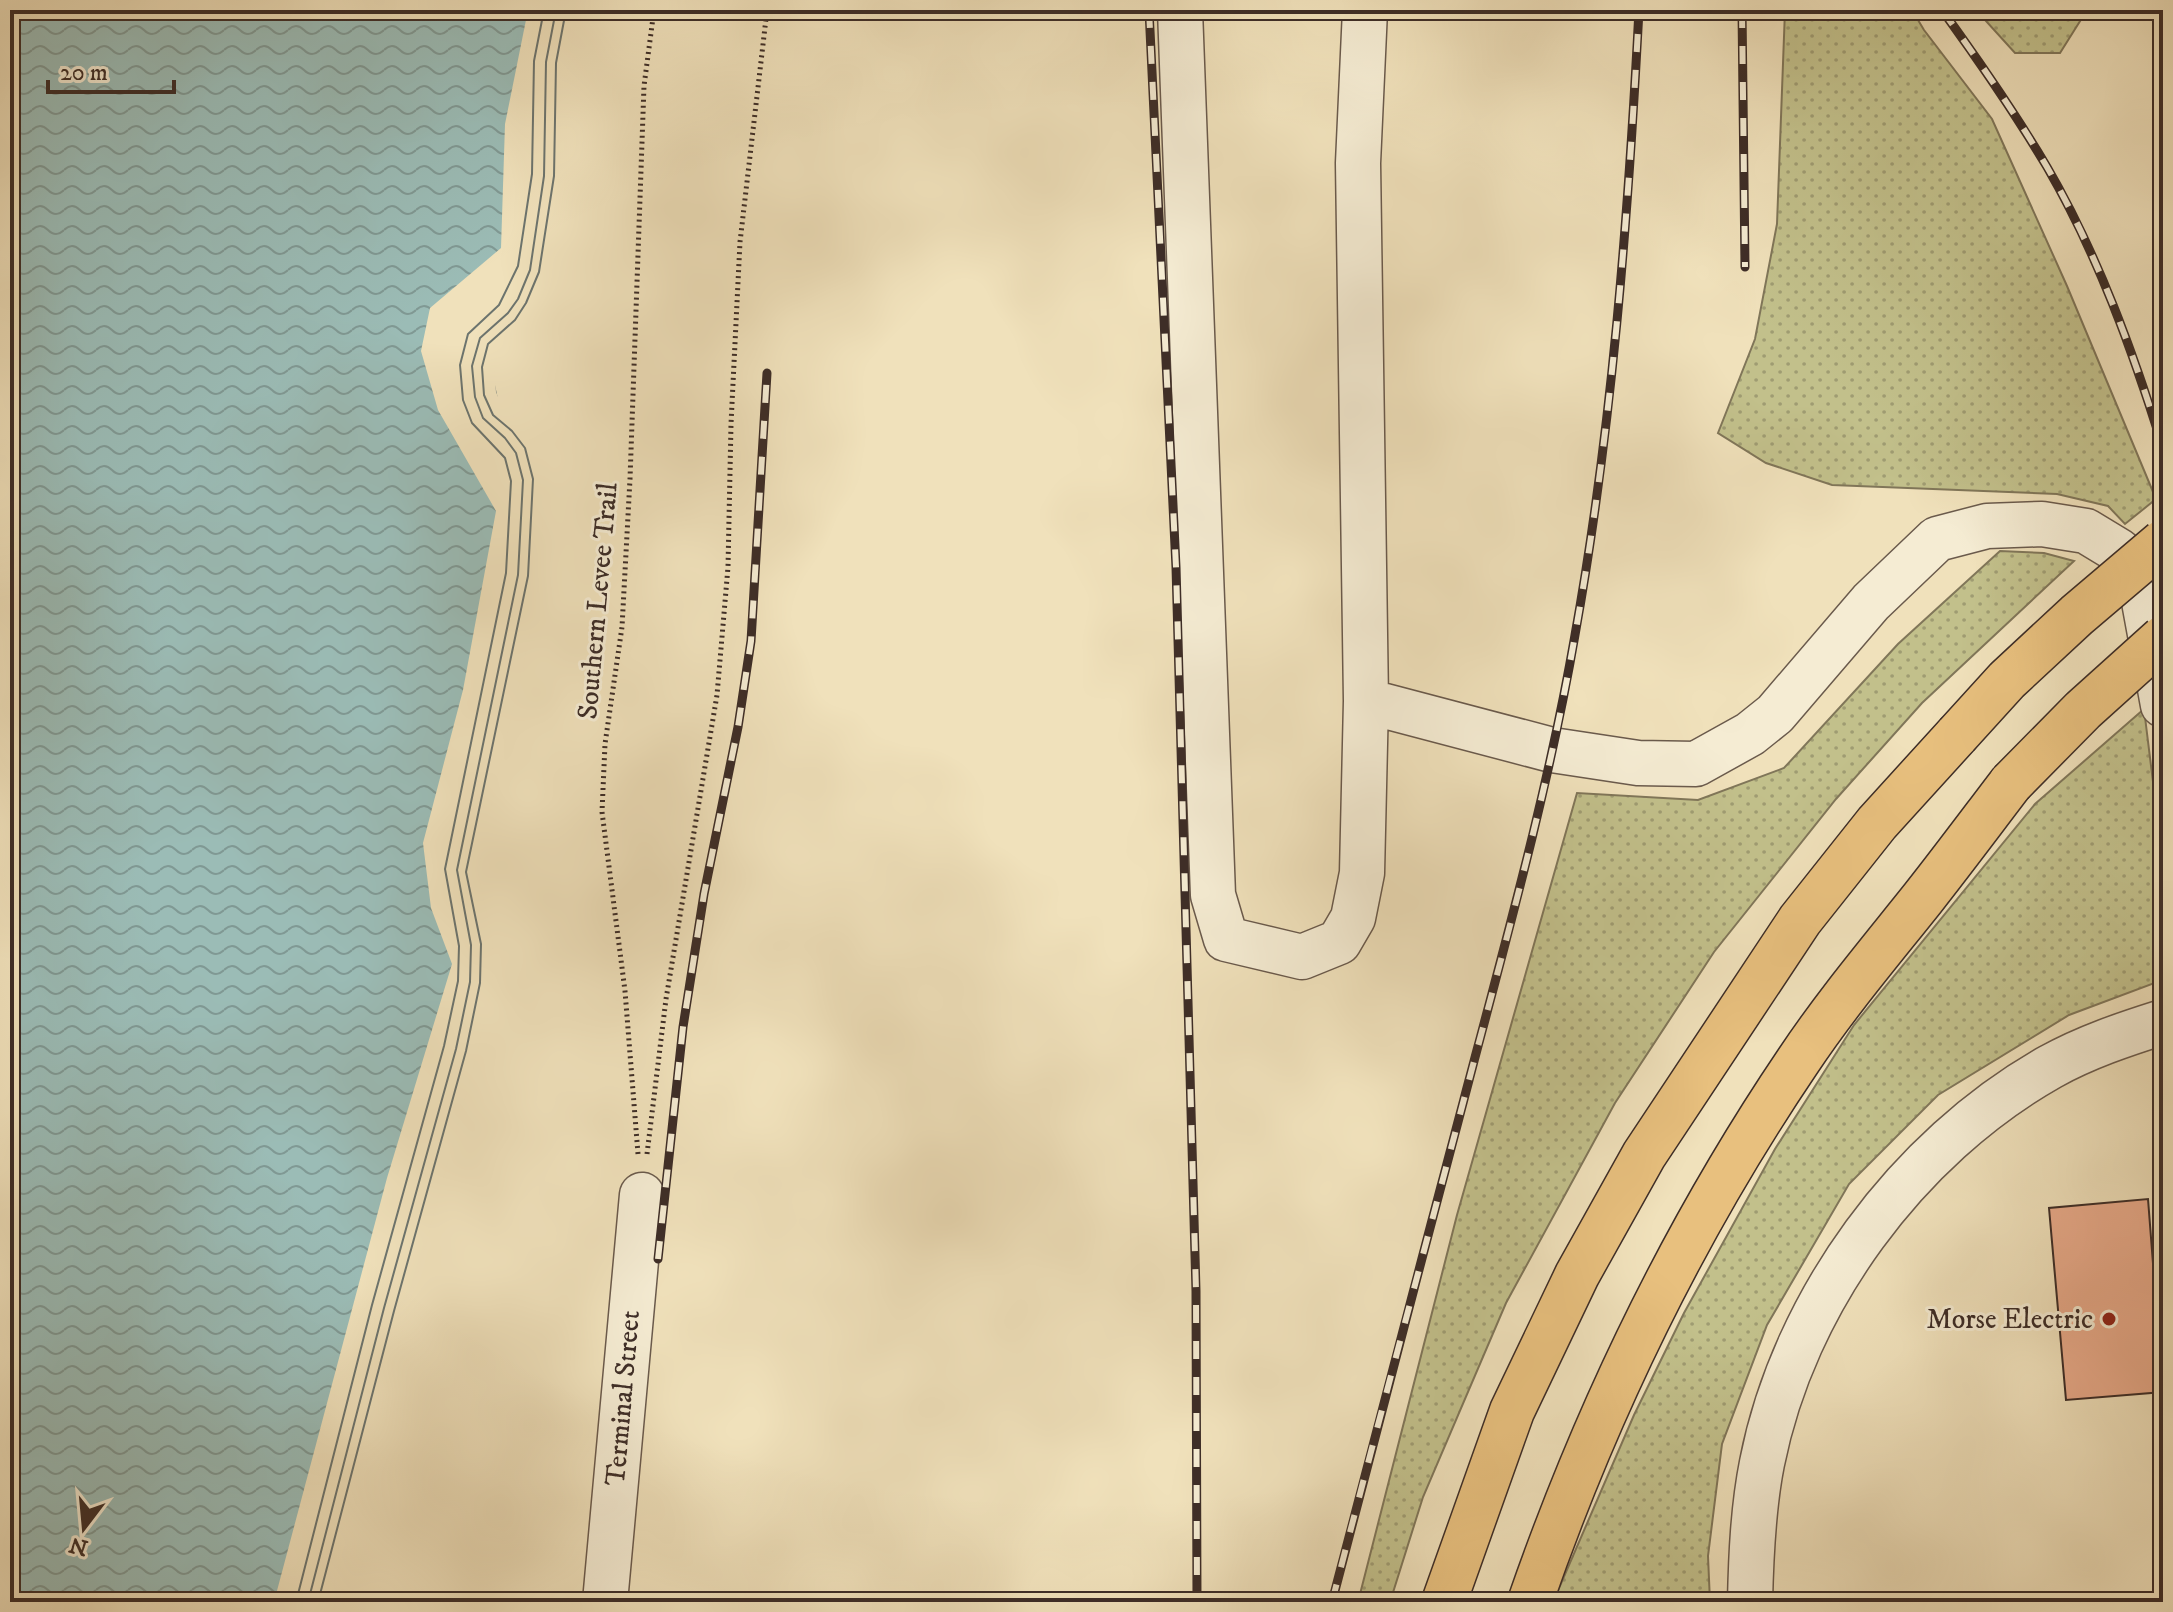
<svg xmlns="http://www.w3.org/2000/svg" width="2173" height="1612" font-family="'IM FELL DW Pica',serif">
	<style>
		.grass { fill: url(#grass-dots); stroke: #807659; stroke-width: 2 }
		.water { fill: url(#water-waves); stroke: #75837d; stroke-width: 2 }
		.pier { fill: #f0e1bb }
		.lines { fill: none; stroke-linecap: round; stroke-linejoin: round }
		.shore { stroke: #6c746e; stroke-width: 2 }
		.building { fill: #e8aa8a; stroke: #3d2d27; stroke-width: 2 }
		.minor-casing { stroke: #6a5a4c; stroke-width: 47 }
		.highway-casing { stroke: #3d2d27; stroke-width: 47 }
		.path { stroke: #3d2d27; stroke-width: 5; stroke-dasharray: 2 4; stroke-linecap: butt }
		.minor { stroke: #f5ecd3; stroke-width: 44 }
		.highway { stroke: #e8c07e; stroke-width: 44 }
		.rail-casing { stroke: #3d2d27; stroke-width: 9 }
		.rail { stroke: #f5ecd3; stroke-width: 6; stroke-dasharray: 18; stroke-linecap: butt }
		.highway-bridge-casing { stroke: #3d2d27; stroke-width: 47; stroke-linecap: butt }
		.highway-bridge { stroke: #e8c07e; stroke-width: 44 }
		.poi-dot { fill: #8f2418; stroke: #f5ecd3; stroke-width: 3 }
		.labels { text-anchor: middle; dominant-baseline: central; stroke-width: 6; stroke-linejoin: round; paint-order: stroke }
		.street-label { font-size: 28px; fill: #3d2d27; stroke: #f5ecd3 }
		.poi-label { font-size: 28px; fill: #3d2d27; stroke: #f5ecd3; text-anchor: end }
	</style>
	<defs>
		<pattern id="grass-dots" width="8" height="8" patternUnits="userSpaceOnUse" patternTransform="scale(2)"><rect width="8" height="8" fill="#c2c08b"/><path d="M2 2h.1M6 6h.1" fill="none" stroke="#9f9c72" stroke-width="1.8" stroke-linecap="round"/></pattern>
		<pattern id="water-waves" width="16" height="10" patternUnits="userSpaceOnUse" patternTransform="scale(2)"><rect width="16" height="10" fill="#9bbcb6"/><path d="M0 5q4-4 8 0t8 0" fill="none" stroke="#809994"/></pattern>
	</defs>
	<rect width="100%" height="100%" fill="#f0e1bb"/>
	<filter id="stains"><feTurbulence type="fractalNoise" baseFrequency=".0025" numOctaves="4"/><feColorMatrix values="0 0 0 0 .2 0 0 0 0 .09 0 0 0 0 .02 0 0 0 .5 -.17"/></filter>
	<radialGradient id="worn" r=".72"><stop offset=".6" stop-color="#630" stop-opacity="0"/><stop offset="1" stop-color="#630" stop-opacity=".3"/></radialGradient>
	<path class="grass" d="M1785 10H1912L1924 30 1992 119 2067 286 2156 499 2125 524 2108 506 2057 494 1832 485 1766 463 1718 433 1755 339 1777 224Z
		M1976 10H2087L2060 53H2015Z
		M2000 551 2044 553 2074 561 1922 703 1836 799 1714 952 1615 1103 1506 1303 1423 1497 1390 1602H1358L1457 1215 1577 793 1698 800 1784 768 1898 644Z
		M2144 709 2163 863V977L2160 981 2069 1015 1938 1095 1849 1184 1767 1325 1722 1444 1708 1556 1710 1602H1553L1634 1415 1684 1313 1775 1149 1854 1025 2035 804Z"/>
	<path class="water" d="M10 10H574L490 367 536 576 325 1602H10Z"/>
	<path class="pier" d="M528 10H578L568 63 566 177 551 275 537 309 524 328 498 350 494 368 496 392 503 409 521 422 536 443 545 478 540 577 523 668 496 782 478 873 493 943 492 985 477 1054 329 1602H274L387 1178 452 964 431 908 423 843 463 690 496 511 438 410 421 351 430 308 501 248 505 124Z"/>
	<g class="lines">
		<path class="shore" d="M296 1602 372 1305 444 1046 458 981 459 946 445 869 506 573 511 481 505 458 472 423 463 400 460 365 468 334 499 305 518 266 532 174 534 61 544 10
			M308 1602 384 1308 456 1049 470 982 471 945 457 870 518 575 523 480 516 453 505 438 483 418 475 397 472 366 480 338 508 313 518 299 530 270 544 176 546 62 556 10
			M318 1602 394 1311 466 1051 480 983 481 944 466 872 528 576 533 479 525 448 512 431 493 415 484 395 482 367 488 344 515 320 526 303 539 272 554 176 556 63 566 10"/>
	</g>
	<path class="building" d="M2148 1199 2163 1392 2066 1400 2049 1208Z"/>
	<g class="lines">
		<defs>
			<path id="minor" d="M1180 10 1213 895 1226 939 1302 957 1339 942 1353 918 1362 873 1366 701 1358 163 1365 10
				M1366 701 1552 750 1638 763 1696 764 1750 734 1775 714 1871 602 1937 539 1987 526 2042 524 2086 531 2119 551 2141 585 2163 705
				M605 1602 642 1195
				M1750 1602C1751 1556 1753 1508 1762 1463 1794 1301 1907 1148 2050 1067 2086 1047 2125 1034 2163 1022"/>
			<path id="highway" d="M1444 1602 1512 1411 1577 1275 1644 1155 1800 920 1877 823 1957 735
				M1530 1602C1596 1412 1685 1228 1798 1061 1836 1004 1880 952 1923 898 1953 860 1982 821 2011 783"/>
		</defs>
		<use href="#minor" class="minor-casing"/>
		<use href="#highway" class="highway-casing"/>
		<path class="path" d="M638 1154 625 991 602 812 605 744 622 627 630 479 644 86 654 10
			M647 1154 666 999 717 695 728 567 731 424 740 242 767 10"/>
		<use href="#minor" class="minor"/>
		<use href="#highway" class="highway"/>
		<defs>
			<path id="rail" d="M1149 10 1176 567 1196 1291 1197 1602
				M1742 10 1745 267
				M1942 10C1979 61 2015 113 2047 167 2098 255 2133 352 2163 448
				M658 1259 683 1027 704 894 738 727 751 641 767 373
				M1332 1602C1378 1423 1426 1244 1473 1065 1511 922 1550 780 1575 635 1612 428 1628 220 1639 10"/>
		</defs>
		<use href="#rail" class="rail-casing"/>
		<use href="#rail" class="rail"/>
		<defs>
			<path id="highway-bridge" d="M1957 735 2007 680 2077 615 2163 542
				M2011 783 2083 710 2163 638"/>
		</defs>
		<use href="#highway-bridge" class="highway-bridge-casing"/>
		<use href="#highway-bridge" class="highway-bridge"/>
	</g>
	<circle class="poi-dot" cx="2109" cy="1319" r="8"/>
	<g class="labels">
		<g class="street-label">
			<text transform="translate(598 601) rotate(-85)">Southern Levee Trail</text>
			<text transform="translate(623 1398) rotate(-85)">Terminal Street</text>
		</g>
		<g class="poi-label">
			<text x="2093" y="1319">Morse Electric</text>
		</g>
	</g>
	<rect width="2173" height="1612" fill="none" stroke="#f0e1bb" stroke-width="40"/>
	<rect x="12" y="12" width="2149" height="1588" fill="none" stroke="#3d2d27" stroke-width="4"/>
	<rect x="20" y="20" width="2133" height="1572" fill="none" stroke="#3d2d27" stroke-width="2"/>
	<g transform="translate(84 1528) rotate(196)" stroke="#f5ecd3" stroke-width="6" paint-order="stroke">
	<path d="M0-6L14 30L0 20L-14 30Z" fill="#3d2d27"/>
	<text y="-12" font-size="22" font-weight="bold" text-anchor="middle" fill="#3d2d27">N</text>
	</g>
	<path d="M48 80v12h126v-12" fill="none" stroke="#3d2d27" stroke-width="4"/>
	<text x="60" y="80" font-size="24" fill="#3d2d27" stroke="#f5ecd3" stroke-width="6" paint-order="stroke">20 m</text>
	<rect width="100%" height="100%" filter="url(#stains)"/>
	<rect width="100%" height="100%" fill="url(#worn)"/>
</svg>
